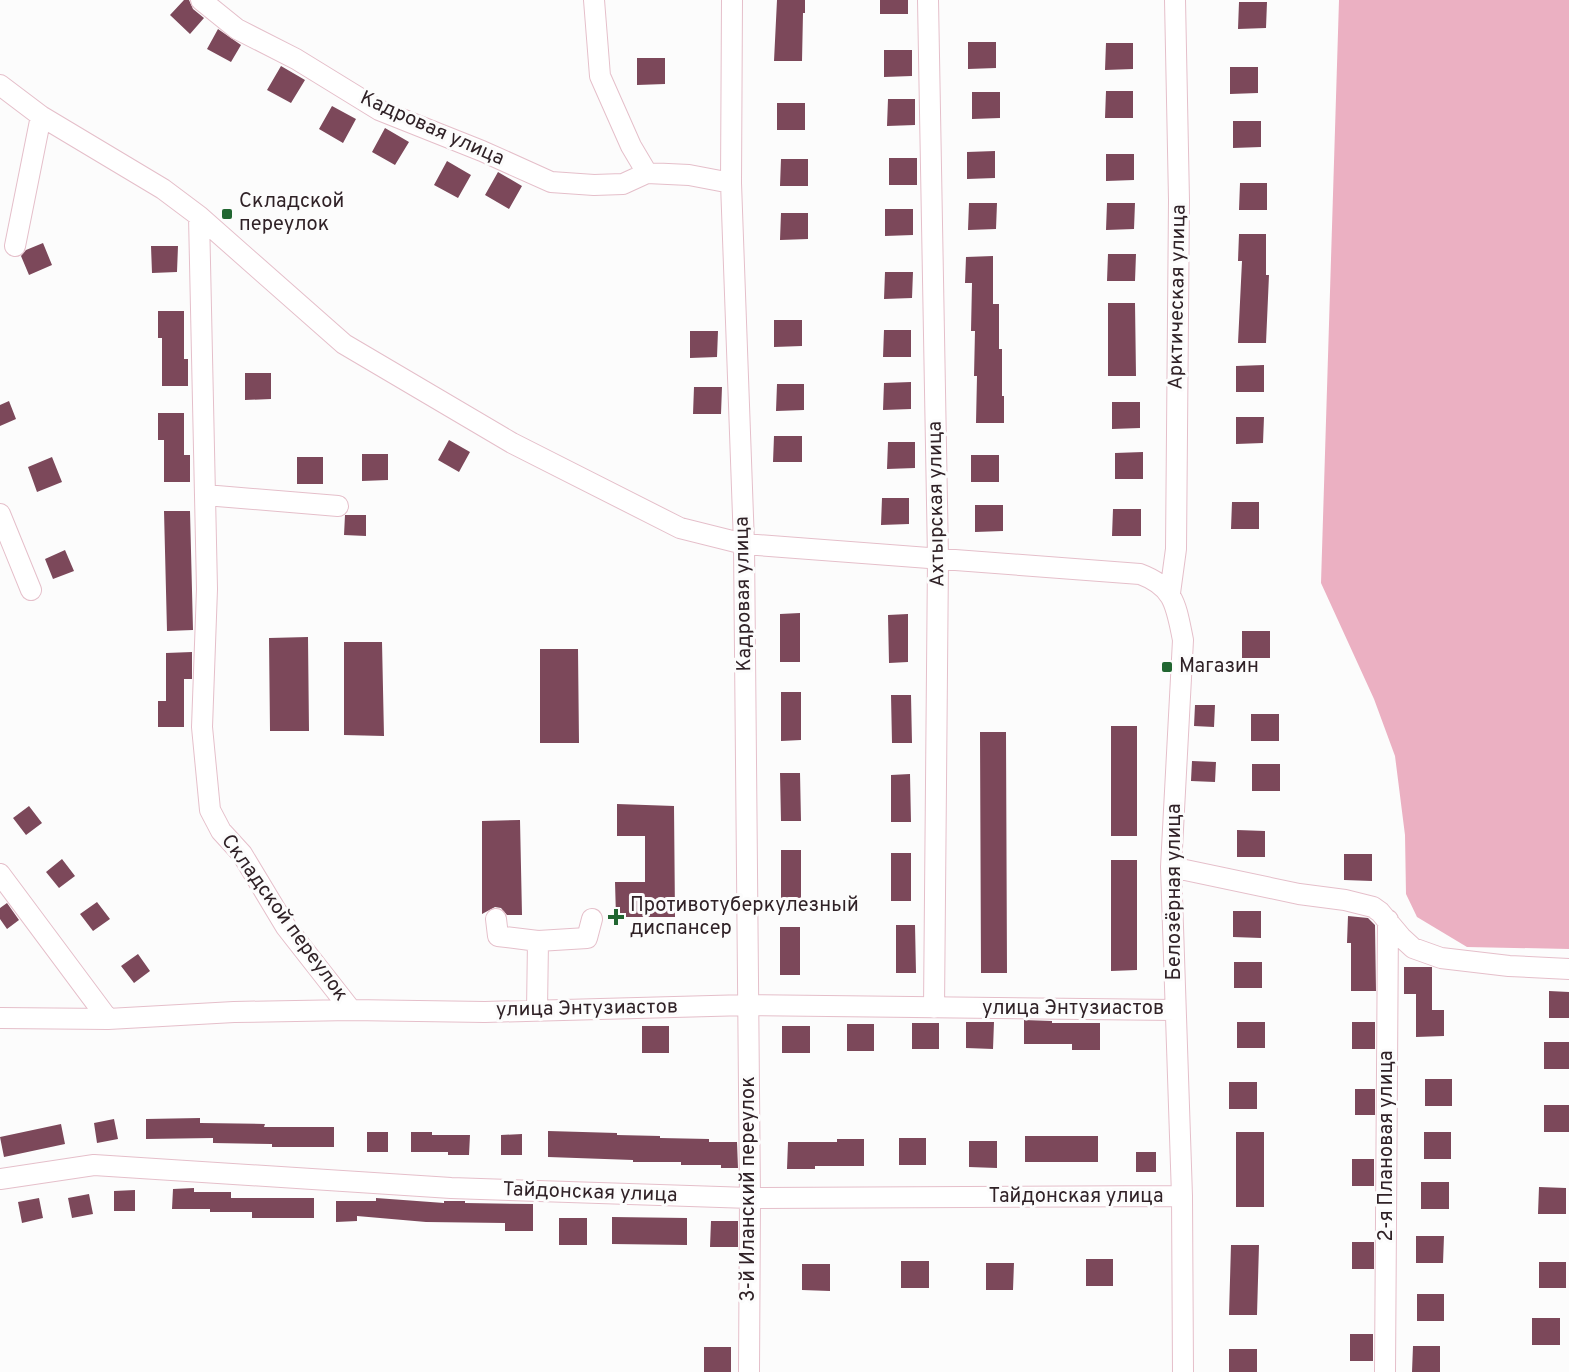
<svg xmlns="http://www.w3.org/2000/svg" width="1569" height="1372" font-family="Overpass,sans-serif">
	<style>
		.forest { fill: #ebb0c2 }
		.building { fill: #7c485a }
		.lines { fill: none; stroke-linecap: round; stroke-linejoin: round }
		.minor-casing { stroke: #e5bfca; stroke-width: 22 }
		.minor { stroke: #fff; stroke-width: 20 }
		.poi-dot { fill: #216631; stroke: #fcfcfc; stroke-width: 2 }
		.labels { text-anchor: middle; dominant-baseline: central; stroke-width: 6; stroke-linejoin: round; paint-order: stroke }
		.street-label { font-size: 20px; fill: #302227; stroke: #fcfcfc }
		.poi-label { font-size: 20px; fill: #302227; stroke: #fcfcfc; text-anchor: start }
	</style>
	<rect width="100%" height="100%" fill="#fcfcfc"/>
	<path class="forest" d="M1339 0H1569V949L1467 947 1417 917 1406 894 1405 835 1395 756 1374 699 1321 583Z"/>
	<path class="building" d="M184 0H189L193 9 204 18 190 34 170 15Z
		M777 0H805V13H803L802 61H774Z
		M880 0H908V14H880Z
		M1239 2H1267L1266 28 1238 29Z
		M218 29 241 45 231 62 207 49Z
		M968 42H996V68L968 69Z
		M1106 43H1133V69L1105 70Z
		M884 50H912V76L884 77Z
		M637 58H665V84L637 85Z
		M281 66 305 80 291 103 267 90Z
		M1230 67H1258V93L1230 94Z
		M1106 91H1133V118H1105Z
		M972 92H1000V118L972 119Z
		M888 99H915V125L887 126Z
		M777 103H805V130H777Z
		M332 106 356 119 343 143 319 129Z
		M1233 121H1261V147L1233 148Z
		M385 128 409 142 395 165 372 152Z
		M995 151V178L967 179V152Z
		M1106 154H1134V180L1106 181Z
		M889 158H917V185H889Z
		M781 159H808V186H780Z
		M447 161 471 175 458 198 434 185Z
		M498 172 522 186 509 209 485 195Z
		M1240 183H1267V210H1239Z
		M969 203H997L996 229 968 230Z
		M1107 203H1135L1134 229 1106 230Z
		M885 209H913V235L885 236Z
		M781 213H808V239L780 240Z
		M1239 234H1266V275H1269L1266 343H1238L1242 261H1238Z
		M43 243 52 265 29 275 21 256 26 250Z
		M151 246H178L177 272 152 273Z
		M1108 254H1136L1135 281H1107Z
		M993 256V304H999V349H1002V396H1004V423H976L977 376H974L975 331H971L972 283H965L966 257Z
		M885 272H913L912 298 884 299Z
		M1108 303H1135L1136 376H1108Z
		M158 311H184V359H188V386H162V338H158Z
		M774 320H802V346L774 347Z
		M884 330H911V357H883Z
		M690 331H718L717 357 690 358Z
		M1264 365V392H1236V366Z
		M245 373H271V399L245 400Z
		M911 382V409L883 410 884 383Z
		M777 384H804V410L776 411Z
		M694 387H722L721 414H693Z
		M9 401 16 419 0 426V405Z
		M1112 402H1140V428L1112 429Z
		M158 413H184V455H190V482H164V440H158Z
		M1236 417H1264L1263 443 1236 444Z
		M774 436H802V462H773Z
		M449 440 470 452 459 472 438 460Z
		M888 442H915V468L887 469Z
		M1143 452V479H1115V453Z
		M362 454H388V480L362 481Z
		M971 455H999V482H971Z
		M52 457 62 482 37 492 28 467Z
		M297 457H323V484H297Z
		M882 498H909V524L881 525Z
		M1232 502H1259V529H1231Z
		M975 505H1003V531L975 532Z
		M1113 509H1141V536H1112Z
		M164 511H190L193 630 167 631Z
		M345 515H366V536L344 535Z
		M65 550 74 571 53 579 45 559Z
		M800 613V662H780V614Z
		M908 614V662L889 663 888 615Z
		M1242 631H1270V658H1242Z
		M308 637 309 731H270L269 638Z
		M344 642H382L384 736 344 735Z
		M540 649H578L579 743H540Z
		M192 652V679H184V727H158V701H166V653Z
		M781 692H801V740L781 741Z
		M891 695H911L912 743H892Z
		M1195 705H1215L1214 727 1194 726Z
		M1251 714H1279V741H1251Z
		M1111 726H1137V836H1111Z
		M980 732H1006L1007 973H981Z
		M1192 761 1216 762 1215 782 1191 781Z
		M1252 764H1280V791H1252Z
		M780 773H800L801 821H781Z
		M910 774 911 822H891V775Z
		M617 804 674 806 675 917H616L615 882H645V836H617Z
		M29 806 42 823 26 835 13 818Z
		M520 820 522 915H507L501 908 495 907 482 914V821Z
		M1237 830 1265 831V857H1237Z
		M781 850H801V898H781Z
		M891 853H911V901H891Z
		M1344 854H1372V881L1344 880Z
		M62 859 75 876 59 888 46 872Z
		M1111 860H1137V970L1111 971Z
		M97 902 110 919 93 931 80 914Z
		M7 903 19 920 7 929 0 919V908Z
		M1233 911H1261V938L1233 937Z
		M1348 916 1368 918 1375 925 1376 991H1351V943H1347Z
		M896 925H915L916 973H896Z
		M780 927H800V975H780Z
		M138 954 150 971 134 983 121 966Z
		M1234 962H1262V988H1234Z
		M1404 967H1432V1010H1444V1036L1416 1037V994H1404Z
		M1549 991 1569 992V1018H1549Z
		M1024 1020 1052 1021V1023H1100V1050H1072V1044H1024Z
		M966 1022H994L993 1049 966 1048Z
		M1237 1022H1265V1048H1237Z
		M1352 1022H1375V1049H1352Z
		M912 1023H939V1049H912Z
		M847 1024H874V1051H847Z
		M642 1026H669V1053H642Z
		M782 1026H810V1053H782Z
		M1544 1042H1569V1069H1544Z
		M1425 1079H1452V1106H1425Z
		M1229 1082H1257V1109H1229Z
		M1355 1089H1375V1115H1355Z
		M1544 1105H1569V1132H1544Z
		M200 1118V1123L265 1124 264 1127H334V1147H272V1144L213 1143V1138L146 1139V1119Z
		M114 1119 118 1139 97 1143 94 1123Z
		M61 1124 65 1144 4 1157 0 1137Z
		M548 1131 617 1133V1135L660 1136V1138L709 1139V1142H737L738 1168H721V1165H681V1162H633V1160L548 1157Z
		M367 1132H388V1152H367Z
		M411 1132H432V1135H470L469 1155H448V1152H411Z
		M1236 1132H1264V1207H1236Z
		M1424 1132H1451V1159H1424Z
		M522 1134V1155H501V1135Z
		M1025 1136H1098V1162H1025Z
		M899 1138H926V1165H899Z
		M837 1139H864V1166H815V1169H787L788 1142H837Z
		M969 1141H997V1168L969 1167Z
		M1136 1152H1156V1172H1136Z
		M1352 1159H1374V1186H1352Z
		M1421 1182H1449V1209H1421Z
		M1539 1187 1566 1188V1214H1538Z
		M194 1188V1192H231V1198H314V1218H252V1212H210V1209H172L173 1189Z
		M135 1190V1211H114V1191Z
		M89 1194 93 1214 72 1218 68 1198Z
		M39 1198 43 1218 22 1223 18 1202Z
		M376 1198 444 1203V1201H465V1203L533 1204V1231H505V1223L426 1222 357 1216V1221L336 1222V1201H376Z
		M612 1217 687 1218V1245L612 1244Z
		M559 1218H587V1245H559Z
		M711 1221H738V1247H710Z
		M1416 1236H1444L1443 1263H1416Z
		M1352 1242H1374V1269H1352Z
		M1231 1245H1259L1257 1315H1229Z
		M1086 1259H1113V1286H1086Z
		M901 1261H929V1288H901Z
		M1539 1262H1566V1288H1539Z
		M986 1263H1014L1013 1290H986Z
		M802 1264H830V1291L802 1290Z
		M1417 1294H1444V1321H1417Z
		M1532 1318H1560V1345H1532Z
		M1350 1334H1373V1361H1350Z
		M1413 1346H1440V1372H1412Z
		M704 1347H731V1372H704Z
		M1229 1349H1257V1372H1229Z"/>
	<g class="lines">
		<defs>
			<path id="minor" d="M201 0 237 29 296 59 379 110 482 151 551 182 594 185 623 184 647 173
				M594 0 600 76 631 146 647 173 689 175 731 183
				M732 0 731 183 744 544 750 1198 749 1372
				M928 0 938 558 934 1008
				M0 85 41 116 163 189 199 216 344 344 512 443 680 528 744 544 1140 574C1175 587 1176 606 1183 640L1171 867 1182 1196 1183 1372
				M199 216 207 589 202 727 210 810 221 831 242 854 286 927 351 1010
				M15 246 41 116
				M205 495 338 506
				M0 514 31 590
				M1170 593 1176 549 1179 200 1175 0
				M1171 867 1299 894 1345 900 1373 907 1380 912 1401 937 1413 948 1441 958 1509 966 1569 969
				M0 874 108 1019
				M496 919 498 936 538 941
				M537 1010 538 941 587 938 592 919
				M0 1018 108 1019 234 1012 351 1010 485 1012 748 1005 1175 1010
				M0 1179 94 1165 451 1188 750 1198 1182 1196
				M1385 1372 1388 920"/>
		</defs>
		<use href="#minor" class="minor-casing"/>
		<use href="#minor" class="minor"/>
	</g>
	<g class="poi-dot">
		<rect x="221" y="208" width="12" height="12" rx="3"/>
		<rect x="1161" y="661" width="12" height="12" rx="3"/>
		<path d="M613 908h6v6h6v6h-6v6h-6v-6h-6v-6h6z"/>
	</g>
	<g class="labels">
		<g class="street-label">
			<text transform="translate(432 129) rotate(24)">Кадровая улица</text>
			<text transform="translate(1178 297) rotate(-89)">Арктическая улица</text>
			<text transform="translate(937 504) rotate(-91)">Ахтырская улица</text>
			<text transform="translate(744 594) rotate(-91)">Кадровая улица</text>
			<text transform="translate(1175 892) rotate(-90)">Белозёрная улица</text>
			<text transform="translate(284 918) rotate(54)">Складской переулок</text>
			<text transform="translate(587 1009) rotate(-1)">улица Энтузиастов</text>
			<text x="1073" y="1009">улица Энтузиастов</text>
			<text transform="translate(1387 1146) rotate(-90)">2-я Плановая улица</text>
			<text transform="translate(749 1189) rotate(-90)">3-й Иланский переулок</text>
			<text transform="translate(590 1193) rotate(2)">Тайдонская улица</text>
			<text x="1076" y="1197">Тайдонская улица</text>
		</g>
		<g class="poi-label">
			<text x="239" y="202">Складской<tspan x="239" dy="23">переулок</tspan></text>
			<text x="1179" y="667">Магазин</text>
			<text x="630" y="906">Противотуберкулезный<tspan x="630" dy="23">диспансер</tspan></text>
		</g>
	</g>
</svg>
